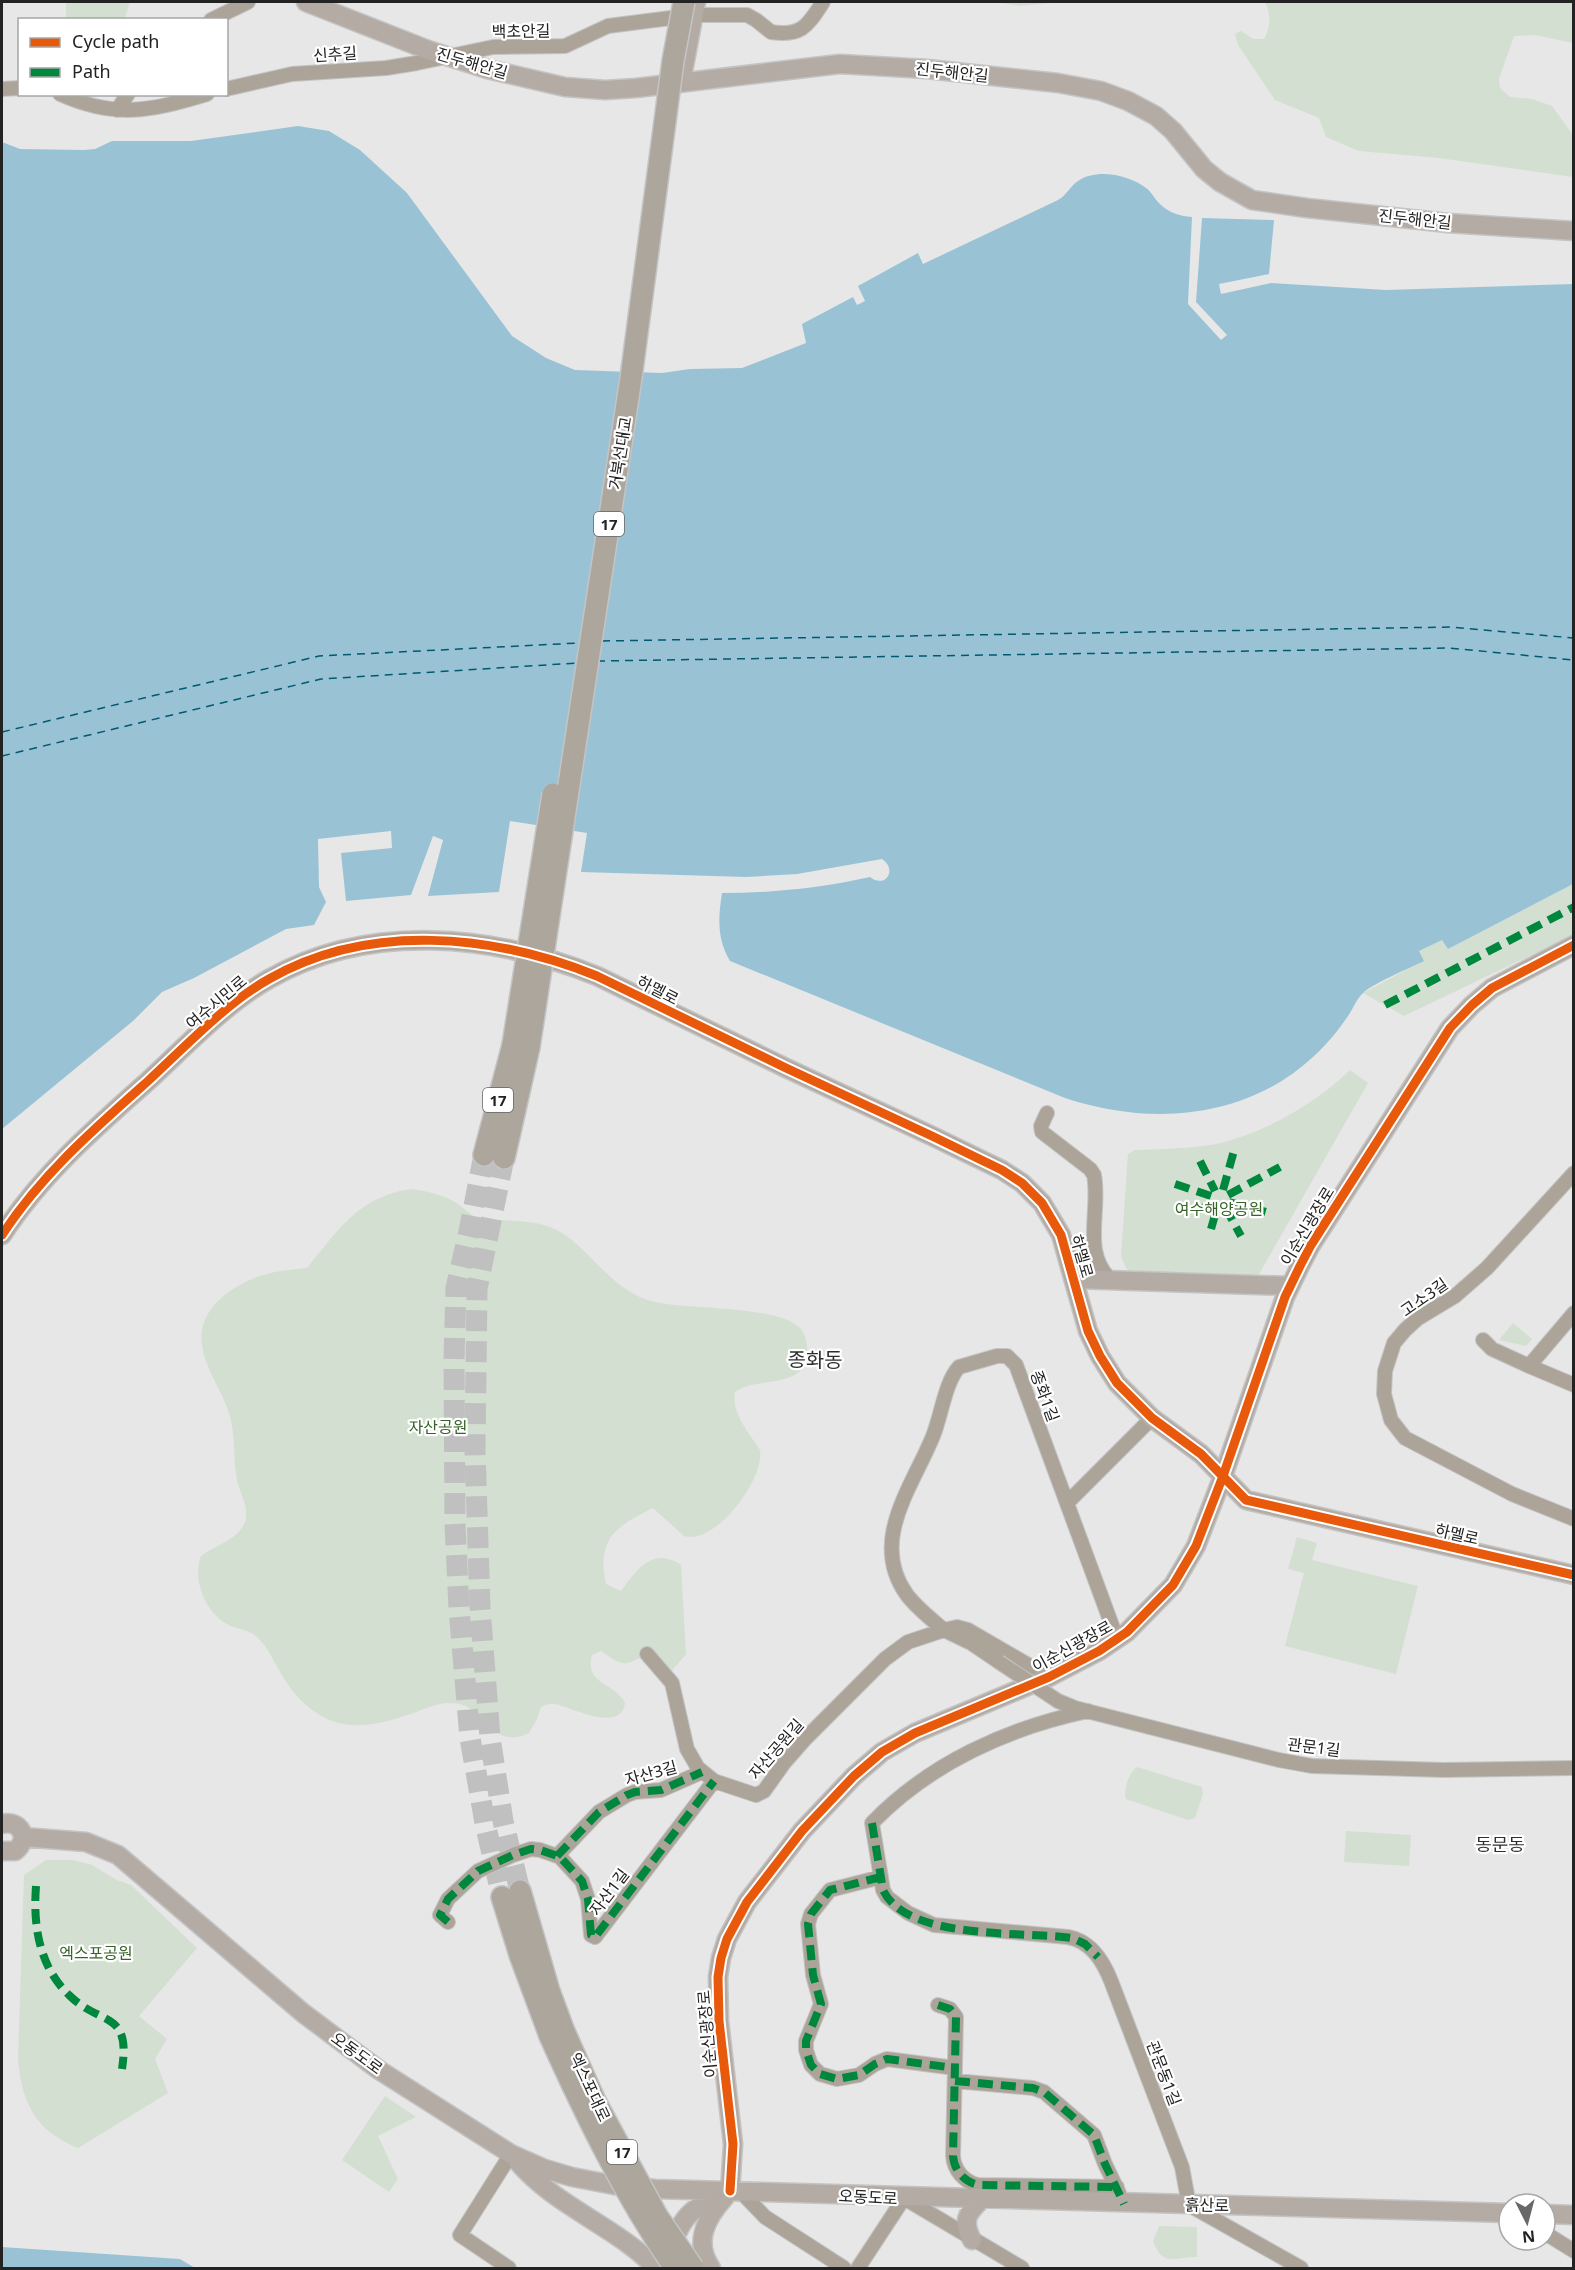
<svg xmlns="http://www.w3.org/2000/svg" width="1575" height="2270" font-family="'Noto Sans','Noto Sans KR',sans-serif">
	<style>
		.green { fill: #d3dfd0 }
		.water { fill: #99c3d5 }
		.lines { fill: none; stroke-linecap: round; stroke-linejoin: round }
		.ferry { stroke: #015871; stroke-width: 1.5; stroke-dasharray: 8 6; stroke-linecap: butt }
		.primary-tunnel { stroke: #c0c0c1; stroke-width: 21; stroke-dasharray: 21 10; stroke-linecap: butt }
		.street-casing { stroke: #c4c4c5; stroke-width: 16 }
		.secondary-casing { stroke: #c4c4c5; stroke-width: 21 }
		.primary-casing { stroke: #c4c4c5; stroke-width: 24 }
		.street { stroke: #aca499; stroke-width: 14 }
		.secondary { stroke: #b4aca4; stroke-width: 18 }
		.primary { stroke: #ada69d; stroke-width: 21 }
		.street-bridge-casing { stroke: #c4c4c5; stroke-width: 16; stroke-linecap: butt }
		.primary-bridge-casing { stroke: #c4c4c5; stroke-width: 24; stroke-linecap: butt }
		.street-bridge { stroke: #aca499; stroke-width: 14 }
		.primary-bridge { stroke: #ada69d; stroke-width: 21 }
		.quiet { stroke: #00873e; stroke-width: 8; stroke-dasharray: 15 8; stroke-linecap: butt }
		.cycleway-casing { stroke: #fff; stroke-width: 13 }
		.cycleway { stroke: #e8590c; stroke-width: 9 }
		.labels { text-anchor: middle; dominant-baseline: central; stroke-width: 4.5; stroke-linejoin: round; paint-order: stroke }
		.shield { fill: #fff; stroke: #656566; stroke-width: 1.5 }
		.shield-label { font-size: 15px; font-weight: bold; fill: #232324 }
		.street-label { font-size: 16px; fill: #232324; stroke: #fff }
		.park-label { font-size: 16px; fill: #356328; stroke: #fff }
		.neighbourhood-label { font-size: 18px; fill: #2d2e2f; stroke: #fff }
		.quarter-label { font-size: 20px; fill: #2d2e2f; stroke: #fff }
	</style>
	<rect width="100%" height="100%" fill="#e7e7e8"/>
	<path class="green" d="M66 2H130L124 20 66 19Z
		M997 2H1060L1020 6Z
		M1265 2H1573V43L1535 35 1514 36 1499 79 1500 88 1510 97 1532 99 1552 106 1573 135V177L1439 158 1359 151 1326 137 1319 118 1275 100 1238 45 1235 34 1241 31 1253 39H1264C1271 27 1271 14 1265 2Z
		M1573 884V935L1404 1016 1363 993 1423 961 1419 951 1443 939 1448 949Z
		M1350 1070 1368 1083 1258 1276 1130 1271 1126 1268 1121 1256 1128 1154 1135 1150C1158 1149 1181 1149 1204 1146 1254 1139 1315 1105 1350 1070Z
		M411 1189C427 1191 445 1195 458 1204 465 1209 473 1217 481 1220 486 1221 494 1220 499 1220 521 1221 546 1221 565 1235 596 1257 615 1293 655 1302 688 1310 780 1305 801 1329 805 1334 806 1341 807 1346 812 1392 756 1375 735 1392 731 1413 749 1433 760 1450 765 1479 715 1546 684 1536L653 1508C616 1526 596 1539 606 1584L621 1591C637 1569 653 1546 681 1565L686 1654 670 1673 651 1652C624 1666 625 1668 601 1651L592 1655C584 1685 615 1682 625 1703 621 1734 571 1707 555 1704 550 1703 546 1705 541 1707L536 1721 529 1733C492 1751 487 1709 459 1704 442 1700 427 1708 411 1714 390 1721 365 1728 343 1724 313 1718 293 1695 279 1670 273 1660 268 1648 259 1639 250 1629 238 1630 227 1624 205 1612 192 1579 201 1556 215 1545 236 1541 244 1524 251 1510 240 1494 237 1480 233 1458 236 1435 229 1413 222 1390 205 1369 202 1345 196 1305 241 1279 275 1272 286 1270 297 1269 307 1268 339 1229 358 1197 411 1189Z
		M1513 1323 1532 1339 1526 1346 1499 1340Z
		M1297 1537 1317 1543 1312 1560 1418 1586 1396 1674 1285 1646 1304 1573 1288 1569Z
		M1137 1767 1202 1787 1203 1794 1195 1818 1188 1820 1126 1799C1123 1790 1129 1772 1137 1767Z
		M1346 1831 1411 1835 1409 1866 1344 1862Z
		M46 1860H73L92 1865 117 1880 131 1885 197 1948 139 2016 167 2039 155 2059 168 2093 78 2148C36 2131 22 2104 18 2060L24 1875Z
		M385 2096 416 2117 378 2136 398 2179 389 2192 342 2160Z
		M1159 2226 1197 2227V2257C1175 2257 1163 2268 1153 2241Z"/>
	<path class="water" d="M298 126 329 131 360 150 407 193 512 336 546 358 575 370 662 373 690 369 742 368 806 343 802 324 853 297 857 305 865 301 858 286 918 253 923 264 1058 200C1067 195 1070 186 1078 181 1097 168 1129 175 1146 188 1151 191 1154 198 1158 202 1167 212 1179 216 1192 217L1188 304 1221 340 1227 335 1196 302 1202 218 1274 220 1269 274 1219 284 1221 294 1271 283 1386 290 1573 284V884L1448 949 1442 940 1419 951 1424 961C1410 968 1372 984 1363 993 1357 998 1353 1009 1348 1016 1338 1031 1326 1045 1313 1057 1245 1120 1149 1126 1065 1098L730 961C717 939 718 918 722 893 772 893 821 888 870 877 885 889 898 870 882 859L797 874 746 877 581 872 587 833 510 821 499 892 428 896 443 840 433 836 411 895 346 901 341 853 392 848 391 831 318 839 319 887 326 902 314 925 286 929 194 978 162 992 133 1021 2 1129V142L20 149 84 150 95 149 112 141H191Z
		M2 2247 180 2259 195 2268H2Z"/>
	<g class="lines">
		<path class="ferry" d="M602 641 1451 627 1574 638
			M597 661 1449 648 1574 660
			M2 732 319 656 579 643
			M2 756 321 679 577 663"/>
		<path class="primary-tunnel" d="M484 1155 469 1231 456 1288 454 1360 455 1524 459 1609 470 1738 485 1823 502 1897
			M504 1158 477 1289 475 1450 480 1607 490 1738 503 1821 520 1891"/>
		<defs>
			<path id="street" d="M211 20 248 2
				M2 89 20 88
				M226 89 292 74 386 68 417 63 493 47 565 46 608 26 694 15H747L756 20 771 32C802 37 808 25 823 2
				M60 94C115 119 151 111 207 94
				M117 110 128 94
				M1047 1113 1041 1126 1042 1132 1090 1169 1094 1175C1101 1211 1081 1252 1111 1280
				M1574 1173 1487 1268 1455 1296 1417 1319 1405 1330 1394 1343 1385 1371 1384 1394 1391 1420 1405 1438 1512 1494 1574 1519
				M1574 1313 1529 1366 1574 1385
				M1483 1340 1492 1349 1529 1366
				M1067 1503 1152 1418
				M647 1654 672 1683 687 1749 698 1768 714 1781 756 1795 764 1791 784 1763 806 1738 885 1659 908 1642 944 1630 971 1643 999 1662
				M1049 1677 968 1630 957 1627 944 1630C931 1619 917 1608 907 1595 868 1541 913 1486 933 1436 941 1417 945 1382 959 1367L997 1356H1007L1016 1365 1117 1639
				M1058 1701 1075 1708 1279 1760 1312 1766 1444 1770 1574 1768
				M1088 1711C1008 1728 930 1763 872 1823L883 1890 887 1897 908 1913 934 1925 1068 1937C1091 1941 1103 1961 1111 1981L1182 2167 1189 2205 1301 2268
				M557 1856 599 1812 627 1795 635 1792 661 1790 702 1772
				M881 1877 830 1890 811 1914 808 1924 813 1975 821 2004 806 2041V2050L811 2065 820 2074 837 2079 859 2075 875 2064 887 2059 955 2068
				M448 1922 440 1915 448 1899 478 1871 513 1855 531 1849 540 1850 560 1857 582 1881 588 1899 591 1935 595 1937 714 1781
				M938 2005 950 2009 956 2017 953 2156C954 2170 964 2182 978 2185L1117 2187
				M955 2081 1033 2088 1044 2092 1094 2135 1105 2164 1119 2193
				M740 2191 765 2217 844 2268
				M1545 2233 1574 2251
				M509 2268 460 2235 511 2154
				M858 2268 904 2198 1022 2268"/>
			<path id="secondary" d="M306 2 428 50 487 69 565 87 605 90 636 88 840 64 927 69 1058 83 1101 91 1128 101 1156 116 1173 131 1204 169 1220 182 1252 200 1307 208 1448 223 1574 231
				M681 82 696 2
				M2 1235C41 1175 95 1128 148 1081 184 1048 226 1003 269 979 369 922 493 934 597 976L786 1068 932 1136 1002 1170 1022 1183 1042 1203 1061 1235 1088 1331 1100 1356 1117 1383 1152 1418 1201 1454 1246 1500 1574 1575
				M1074 1279 1290 1286
				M2 1824C20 1819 31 1839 15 1851H2
				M23 1837 86 1842 118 1855 303 2013 379 2070 511 2154 545 2169 572 2177 614 2185 655 2189 1509 2213
				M518 2162C556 2207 616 2226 656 2268
				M730 2191 733 2144 719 2021 718 1977 721 1958 727 1939 747 1902 802 1831 854 1776 882 1752 915 1733 1049 1677 1099 1651 1127 1632 1173 1585 1196 1546 1223 1476 1285 1297 1300 1266 1311 1245 1450 1028 1472 1005 1492 988 1574 945
				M1545 2214 1574 2215
				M972 2240C962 2221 967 2213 981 2200
				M669 2249C686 2212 689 2210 726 2193
				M711 2268C693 2242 706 2218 725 2197"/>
			<path id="primary" d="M484 1155 513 1045
				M504 1158 529 1047
				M520 1891 549 1991 563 2029
				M502 1897 520 1955 550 2036"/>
		</defs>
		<use href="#street" class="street-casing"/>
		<use href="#secondary" class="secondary-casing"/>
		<use href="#primary" class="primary-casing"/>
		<use href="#street" class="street"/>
		<use href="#secondary" class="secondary"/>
		<use href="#primary" class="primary"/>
		<defs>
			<path id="street-bridge" d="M999 1662 1058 1701"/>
			<path id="primary-bridge" d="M513 1045 553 794
				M529 1047 631 378 673 61 684 2
				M563 2029 595 2101 657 2216 693 2268
				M550 2036C586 2116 625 2196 675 2268"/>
		</defs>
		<use href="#street-bridge" class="street-bridge-casing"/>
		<use href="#primary-bridge" class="primary-bridge-casing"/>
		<use href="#street-bridge" class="street-bridge"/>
		<use href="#primary-bridge" class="primary-bridge"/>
		<path class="quiet" d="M1385 1005 1574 907
			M1200 1161 1215 1191
			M1175 1184 1211 1196
			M1223 1190 1235 1147
			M1228 1195 1280 1167
			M1229 1202 1266 1212
			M1225 1207 1241 1236
			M1198 1210 1212 1204
			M1211 1229 1217 1208
			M872 1823 883 1890C907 1941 1024 1931 1072 1938L1085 1944 1098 1957
			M557 1856 599 1812 627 1795 635 1792 661 1790 702 1772
			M881 1877 830 1890 811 1914 808 1924 813 1975 821 2004 806 2041V2050L811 2065 820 2074 837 2079 859 2075 875 2064 887 2059 955 2068
			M36 1886C33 1926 39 1967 70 1996 101 2026 131 2010 122 2069
			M448 1922 440 1915 448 1899 478 1871 513 1855 531 1849 540 1850 560 1857 582 1881 588 1899 591 1935 595 1937 714 1781
			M938 2005 950 2009 956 2017 953 2156C954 2170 964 2182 978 2185L1117 2187
			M955 2081 1033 2088 1044 2092 1094 2135 1105 2164 1124 2204"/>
		<defs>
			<path id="cycleway" d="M2 1235C41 1175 95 1128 148 1081 184 1048 226 1003 269 979 369 922 493 934 597 976L786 1068 932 1136 1002 1170 1022 1183 1042 1203 1061 1235 1088 1331 1100 1356 1117 1383 1152 1418 1201 1454 1246 1500 1574 1575
				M730 2191 733 2144 719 2021 718 1977 721 1958 727 1939 747 1902 802 1831 854 1776 882 1752 915 1733 1049 1677 1099 1651 1127 1632 1173 1585 1196 1546 1223 1476 1285 1297 1300 1266 1311 1245 1450 1028 1472 1005 1492 988 1574 945"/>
		</defs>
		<use href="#cycleway" class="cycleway-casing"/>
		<use href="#cycleway" class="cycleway"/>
	</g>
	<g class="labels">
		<g class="shield">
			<rect x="594" y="512" width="30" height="24" rx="4.5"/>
			<rect x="483" y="1088" width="30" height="24" rx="4.5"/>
			<rect x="607" y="2140" width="30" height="24" rx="4.5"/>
		</g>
		<g class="shield-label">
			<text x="609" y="524">17</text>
			<text x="498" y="1100">17</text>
			<text x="622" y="2152">17</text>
		</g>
		<g class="street-label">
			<text transform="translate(521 31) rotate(-1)">백초안길</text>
			<text transform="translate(335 54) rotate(-4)">신추길</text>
			<text transform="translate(472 63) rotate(16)">진두해안길</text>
			<text transform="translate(952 72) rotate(6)">진두해안길</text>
			<text transform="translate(1415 219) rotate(6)">진두해안길</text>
			<text transform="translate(620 453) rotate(-81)">거북선대교</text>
			<text transform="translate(658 990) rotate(27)">하멜로</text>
			<text transform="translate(216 1002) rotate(-40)">여수시민로</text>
			<text transform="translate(1307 1226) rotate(-59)">이순신광장로</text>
			<text transform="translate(1082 1256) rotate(74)">하멜로</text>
			<text transform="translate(1424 1297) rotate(-35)">고소3길</text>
			<text transform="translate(1045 1396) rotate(70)">종화1길</text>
			<text transform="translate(1457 1534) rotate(13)">하멜로</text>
			<text transform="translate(1072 1646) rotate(-29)">이순신광장로</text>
			<text transform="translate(1314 1747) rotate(7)">관문1길</text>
			<text transform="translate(776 1749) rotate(-49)">자산공원길</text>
			<text transform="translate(651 1773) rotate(-15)">자산3길</text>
			<text transform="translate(609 1892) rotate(-53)">자산1길</text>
			<text transform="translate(707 2034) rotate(-95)">이순신광장로</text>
			<text transform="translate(357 2053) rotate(36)">오동도로</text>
			<text transform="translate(1164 2073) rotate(69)">관문동1길</text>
			<text transform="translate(590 2087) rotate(65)">엑스포대로</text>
			<text transform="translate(868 2197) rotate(3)">오동도로</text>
			<text transform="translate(1207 2205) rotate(1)">흙산로</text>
		</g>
		<g class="park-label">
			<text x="1219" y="1209">여수해양공원</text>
			<text x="438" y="1427">자산공원</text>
			<text x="96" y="1953">엑스포공원</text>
		</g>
		<g class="neighbourhood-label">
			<text x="1500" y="1844">동문동</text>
		</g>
		<g class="quarter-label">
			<text x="815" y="1359">종화동</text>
		</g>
	</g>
	<rect width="1575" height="2270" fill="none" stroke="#232324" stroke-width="6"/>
	<rect x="18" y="18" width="210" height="78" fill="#ffffff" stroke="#a7a7a7" stroke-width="1.5"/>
	<rect x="30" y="38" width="30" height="9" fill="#e8590c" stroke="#a7a7a7" stroke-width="1.5"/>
	<text x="72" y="48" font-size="18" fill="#232324">Cycle path</text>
	<rect x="30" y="68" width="30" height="9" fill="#00873e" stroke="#a7a7a7" stroke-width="1.5"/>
	<text x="72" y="78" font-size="18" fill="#232324">Path</text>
	<g transform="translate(1527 2222) rotate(174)"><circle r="28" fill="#ffffff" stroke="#a7a7a7" stroke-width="1.5"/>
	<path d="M0-4.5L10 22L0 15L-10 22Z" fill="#686869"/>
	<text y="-9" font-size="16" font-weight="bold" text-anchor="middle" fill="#232324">N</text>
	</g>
</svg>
